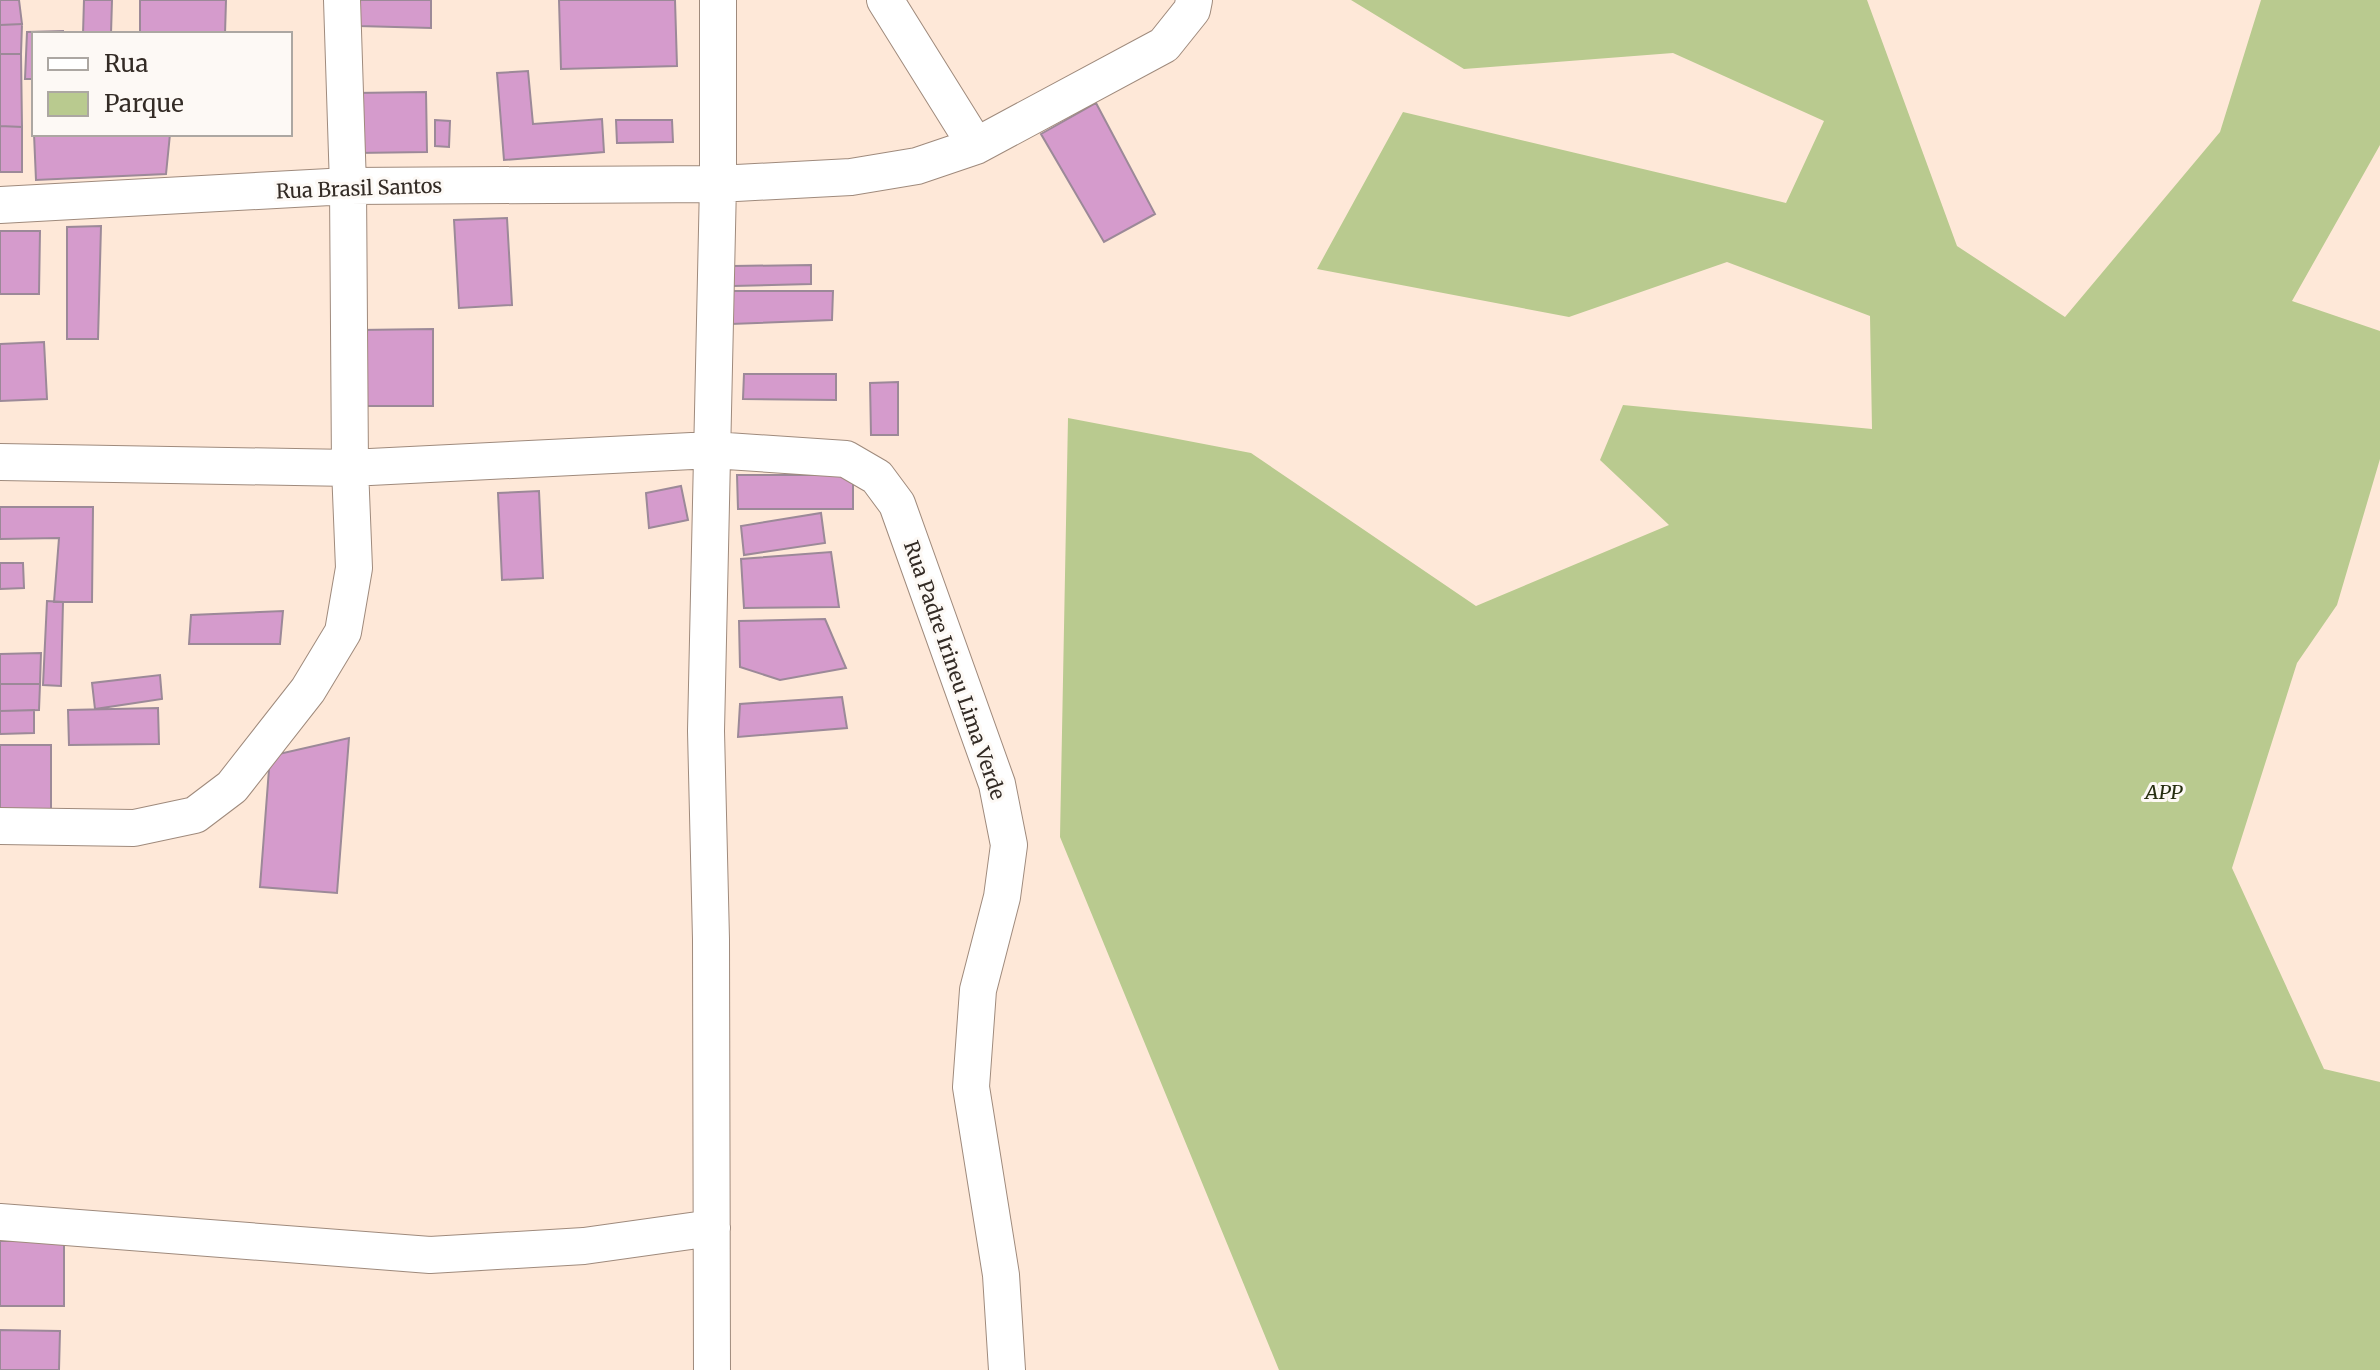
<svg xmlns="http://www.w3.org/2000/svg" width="2380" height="1370" font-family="Merriweather,serif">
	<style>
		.green { fill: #b9ca8f }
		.building { fill: #d59bcc; stroke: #9c8998; stroke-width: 2 }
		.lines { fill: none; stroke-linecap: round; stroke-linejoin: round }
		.minor-casing { stroke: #9f8a7c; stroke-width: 38 }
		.minor { stroke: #fff; stroke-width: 36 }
		.labels { text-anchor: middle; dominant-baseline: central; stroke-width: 6; stroke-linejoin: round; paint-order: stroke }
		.street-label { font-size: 20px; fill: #332b25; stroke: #fdf9f5 }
		.park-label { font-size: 20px; font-style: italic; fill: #262e10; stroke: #fdf9f5 }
	</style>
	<rect width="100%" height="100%" fill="#fee8d8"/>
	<path class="green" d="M1351 0H1867L1957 246 2065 317 2220 132 2261 0H2380V145L2292 301 2380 331V459L2337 605 2297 663 2232 868 2324 1069 2380 1082V1370H1279L1060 837 1068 418 1251 453 1476 606 1669 525 1600 460 1623 405 1872 429 1870 316 1727 262 1569 317 1317 269 1403 112 1786 203 1824 121 1673 53 1464 69Z"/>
	<path class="building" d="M0 0H19L22 24 0 25Z
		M84 0H112L111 34H83Z
		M140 0H226L225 34H140Z
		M360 0H431V28L359 26Z
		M559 0H675L677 66 561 69Z
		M22 24 21 54H0V25Z
		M63 31V34H34V79H25L27 32Z
		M0 54H21L22 127 0 126Z
		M528 71 533 124 602 119 604 152 504 160 497 73Z
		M426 92 427 152 356 153 354 93Z
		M1096 103 1155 214 1104 242 1041 134Z
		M435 120 450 121 449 147 435 146Z
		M616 120H672L673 142 617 143Z
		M0 126 22 127V172H0Z
		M34 134H170L166 174 36 180Z
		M507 218 512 305 459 308 454 220Z
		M101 226 98 339H67V227Z
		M0 231H40L39 294H0Z
		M811 265V284L733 286V266Z
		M729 291H833L832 320 731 324Z
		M433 329V406H359V330Z
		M44 342 47 399 0 401V344Z
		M744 374H836V400L743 399Z
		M898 382V435H871L870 383Z
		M737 475H853V509H738Z
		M681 486 688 520 649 528 646 493Z
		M539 491 543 578 502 580 498 493Z
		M0 507H93L92 602H54L59 538 0 539Z
		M821 513 825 543 744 555 741 526Z
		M831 552 839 607 744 608 741 559Z
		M0 563H23L24 588 0 589Z
		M47 601 63 602 61 686 43 685Z
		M283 611 280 644H189L191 615Z
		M825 619 846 668 780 680 740 667 739 621Z
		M41 653 40 684H0V654Z
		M160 675 162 699 95 709 92 683Z
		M0 684H40L39 710 0 711Z
		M842 697 847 728 738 737 740 704Z
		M158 708 159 744 69 745 68 710Z
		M34 710V733L0 734V711Z
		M349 738 337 893 260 887 270 756Z
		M0 745H51V815H0Z
		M0 1241H64V1306H0Z
		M0 1330 60 1331 59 1370H0Z"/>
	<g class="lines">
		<defs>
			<path id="minor" d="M885 0 976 146
				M0 205 348 186 718 184 851 177 917 166 976 146 1164 45 1192 10 1194 0
				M0 462 350 468 712 450 846 459 877 477 897 504 997 784 1009 845 1002 897 978 990 971 1087 1001 1275 1007 1370
				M0 826 134 828 195 815 232 787 308 690 343 632 354 568 350 468 348 186 342 0
				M0 1222 430 1255 584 1246 712 1228
				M712 1370 711 939 706 731 718 184V0"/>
		</defs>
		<use href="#minor" class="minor-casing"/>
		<use href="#minor" class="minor"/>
	</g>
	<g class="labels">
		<g class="street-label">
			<text transform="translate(359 188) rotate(-2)">Rua Brasil Santos</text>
			<text transform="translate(955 670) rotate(71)">Rua Padre Irineu Lima Verde</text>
		</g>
		<g class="park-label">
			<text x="2164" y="791">APP</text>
		</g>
	</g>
	<rect x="32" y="32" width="260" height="104" fill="#fdf9f5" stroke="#aca7a2" stroke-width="2"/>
	<rect x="48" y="58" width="40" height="12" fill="#ffffff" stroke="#aca7a2" stroke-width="2"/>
	<text x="104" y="72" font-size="24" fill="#332b25">Rua</text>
	<rect x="48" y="92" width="40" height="24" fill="#b9ca8f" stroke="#aca7a2" stroke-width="2"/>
	<text x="104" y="112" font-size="24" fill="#332b25">Parque</text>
</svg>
